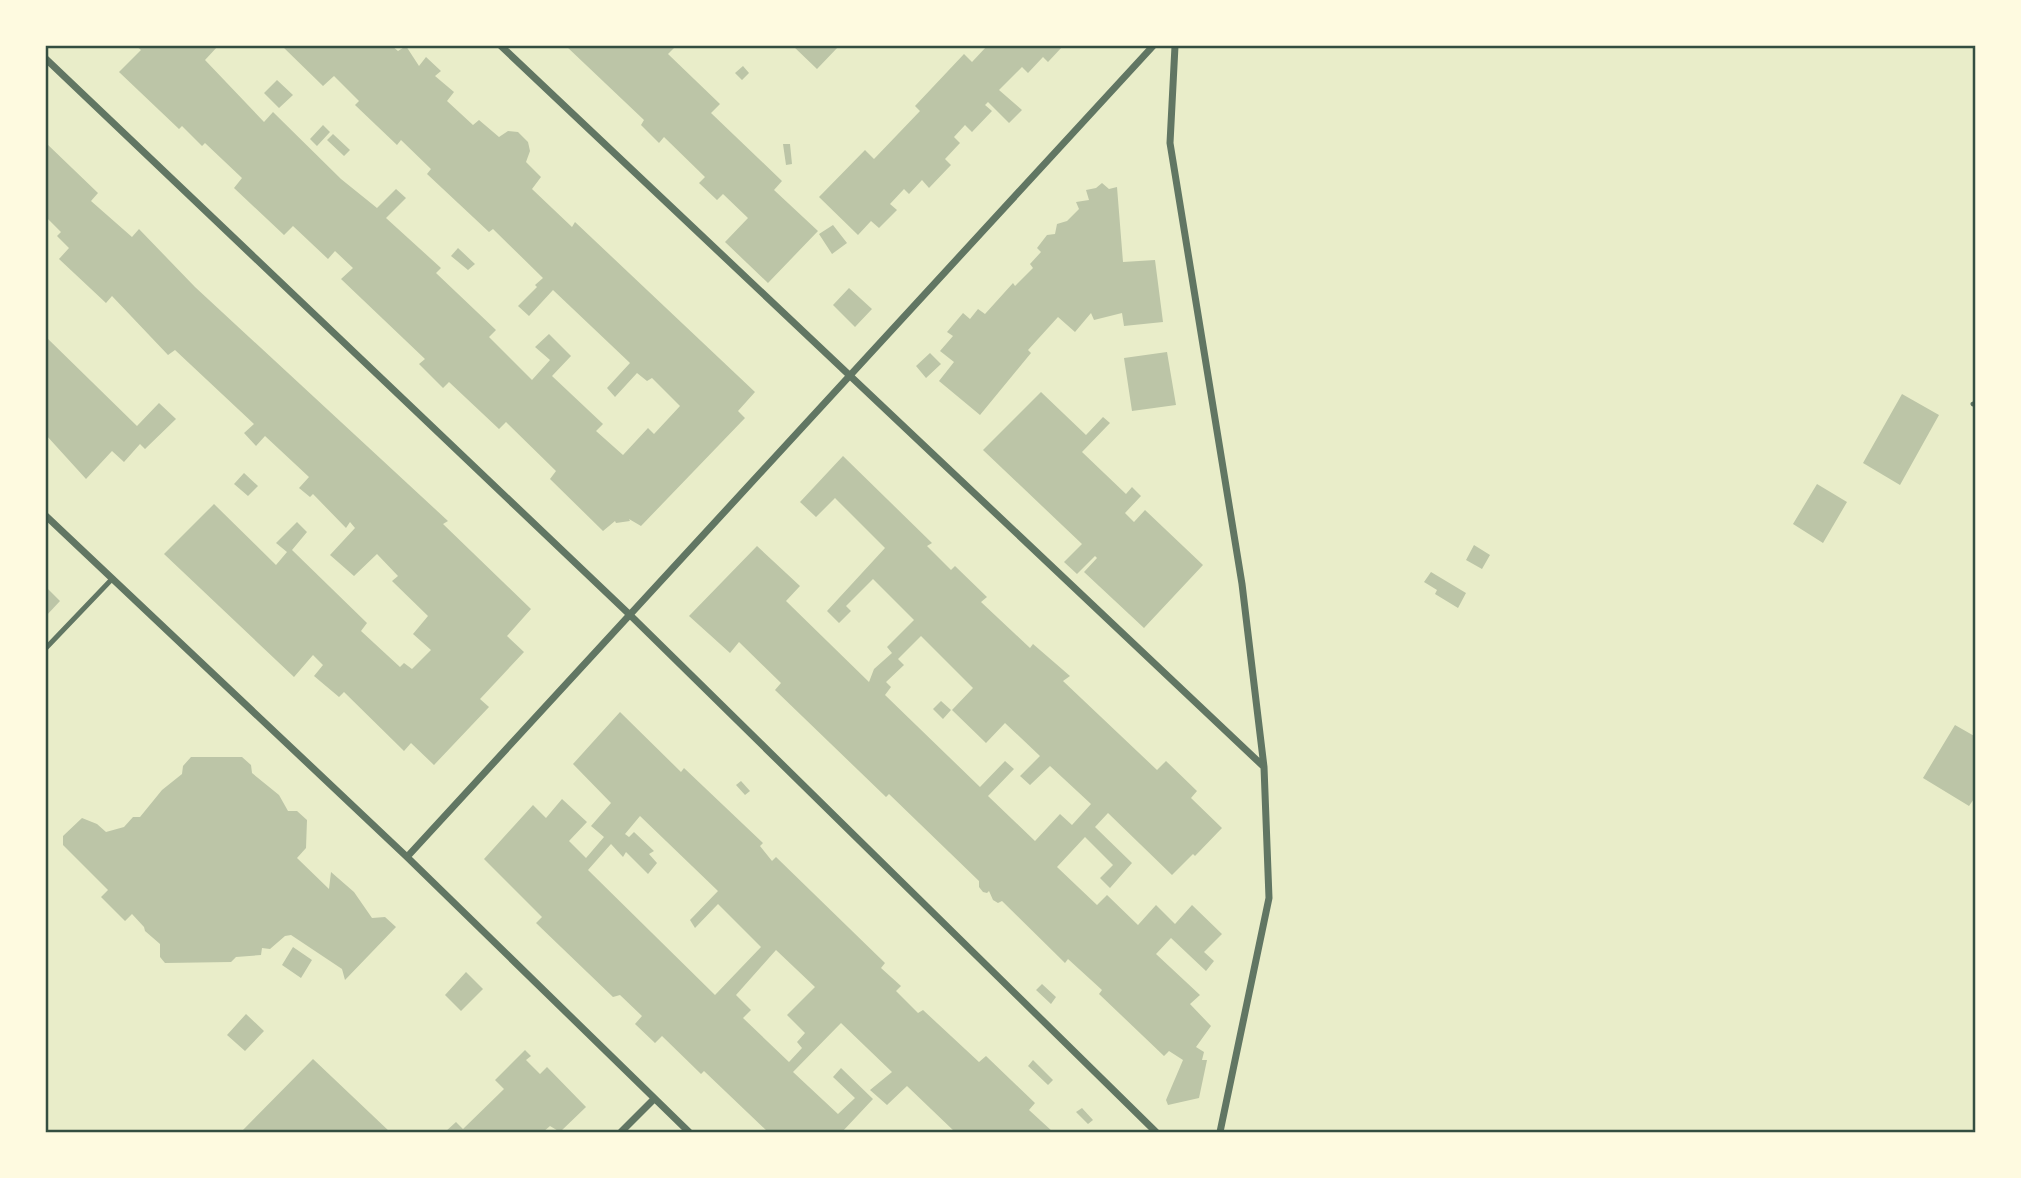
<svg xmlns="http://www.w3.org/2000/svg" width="2021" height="1178" font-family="'Fira Sans',sans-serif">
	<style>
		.building { fill: #bcc5a7; fill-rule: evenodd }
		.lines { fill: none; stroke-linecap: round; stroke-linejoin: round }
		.service { stroke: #617663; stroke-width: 5 }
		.minor { stroke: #617663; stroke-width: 7 }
		.neatline { fill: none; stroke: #344e41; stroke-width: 2.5 }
	</style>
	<rect width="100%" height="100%" fill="#e9edc9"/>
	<path class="building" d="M136 46H218L205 60 264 122 273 112 341 179 377 208 396 189 406 198 386 218 441 268 436 273 496 330 489 337 532 380 550 360 535 347 549 334 571 356 552 376 603 424 596 431 623 455 648 428 654 434 680 406 652 378 647 381 637 373 615 397 607 388 630 363 553 290 529 316 518 306 537 287 535 285 543 278 493 229 489 232 427 174 431 169 401 140 397 145 355 105 359 101 334 76 323 86 282 46H392L398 51 406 46 419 66 426 57 441 71 435 76 454 92 447 101 473 125 479 120 499 137 508 131 518 132 528 142 530 151 526 162 541 177 532 189 572 227 575 222 755 392 738 411 745 418 641 526 629 519 630 521 616 523 615 521 603 531 550 479 556 471 506 422 499 429 449 382 443 388 419 364 425 359 341 279 353 268 335 251 328 259 293 226 284 235 234 188 242 178 205 143 202 146 182 126 179 129 119 72 141 50Z
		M566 46H676L668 54 720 104 711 113 782 181 774 190 818 231 768 283 725 242 748 218 723 194 717 200 699 183 705 177 664 137 659 143 641 125 644 120Z
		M793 46H839L817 69Z
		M987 46H1063L1048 62 1043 57 1028 73 1022 67 999 90 1022 110 1009 123 988 102 985 105 992 111 972 132 965 125 954 137 960 143 945 159 951 165 929 188 922 180 909 194 904 189 890 204 897 210 879 228 871 221 858 235 819 197 865 150 874 159 920 111 915 106 964 54 972 62Z
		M743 66 749 73 742 80 735 73Z
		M277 80 293 95 279 108 264 93Z
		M323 125 330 132 317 146 310 139Z
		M333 134 350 150 344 156 327 140Z
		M46 143 98 193 91 201 132 237 139 229 195 287 448 521 443 524 531 609 507 636 524 652 480 699 489 707 434 765 411 743 404 751 344 692 339 697 314 676 323 665 313 655 294 677 164 554 214 504 276 565 287 552 276 543 297 522 307 532 292 550 367 623 361 631 400 667 404 663 412 669 431 650 413 634 428 616 392 581 398 576 377 554 354 576 330 555 355 528 350 522 346 528 313 494 310 497 299 488 309 477 265 436 256 446 244 433 254 424 175 350 168 355 112 296 106 303 59 259 69 248 57 236 61 232 46 217Z
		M783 144H790L792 164 786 165Z
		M1102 183 1109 189 1117 187 1123 262 1155 260 1163 322 1124 326 1122 313 1094 320 1091 313 1075 332 1058 317 1028 350 1031 353 980 415 939 381 954 362 940 351 953 336 947 332 963 313 970 319 978 309 985 314 1013 283 1015 286 1033 268 1030 264 1041 252 1037 248 1047 235 1055 234 1057 224 1067 221 1079 209 1076 202 1089 200 1086 190 1096 188Z
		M833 225 847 243 832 254 819 234Z
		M458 248 475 264 468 270 451 256Z
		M849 288 872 309 855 327 833 305Z
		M46 337 137 426 159 403 176 419 145 449 140 444 124 462 112 451 86 479 46 435Z
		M1167 352 1176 405 1132 411 1124 358Z
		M930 353 941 364 926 378 916 366Z
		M1041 392 1086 435 1103 417 1110 423 1082 452 1126 494 1132 487 1141 496 1125 513 1134 522 1145 510 1203 565 1144 628 1084 572 1097 558 1095 556 1077 574 1064 562 1082 544 983 450Z
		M1902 394 1939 415 1900 485 1863 463Z
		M843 456 932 543 927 546 951 570 955 566 987 597 981 602 1030 648 1033 644 1070 676 1063 681 1157 770 1166 761 1197 791 1191 798 1222 828 1195 856 1193 854 1172 875 1108 813 1095 827 1132 863 1110 888 1100 878 1113 865 1085 837 1057 867 1097 905 1107 895 1138 925 1156 905 1175 924 1192 905 1222 934 1204 952 1214 961 1206 971 1171 938 1156 954 1200 995 1190 1004 1211 1026 1196 1047 1204 1052 1202 1060H1207L1199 1098 1168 1105 1166 1100 1183 1060 1169 1051 1164 1056 1099 994 1102 990 1068 959 1065 963 1002 901 998 903 993 900 989 891 987 893 983 892 979 887V881L889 794 886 797 775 690 781 683 739 642 730 653 689 616 757 546 800 586 786 601 869 682 874 669 892 653 887 647 914 620 873 579 846 606 851 611 839 623 827 611 885 548 835 498 816 517 800 502ZM921 636 973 688 952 710 986 743 1005 723 1040 756 1020 776 1030 785 1050 766 1091 804 1072 825 1060 814 1035 841 988 796 1014 769 1005 761 980 787 885 695 891 687 886 682 904 665 898 659Z
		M244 473 258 486 248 496 234 484Z
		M1817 484 1847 502 1823 543 1793 524Z
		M1474 545 1490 555 1482 569 1466 560Z
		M1431 572 1466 593 1458 608 1435 594 1437 590 1424 582Z
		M46 587 60 601 46 616Z
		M941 701 951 710 943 719 933 709Z
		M620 712 681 772 684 768 763 843 760 846 772 861 776 857 885 963 881 968 901 986 896 991 918 1013 923 1010 979 1062 986 1056 1035 1103 1029 1110 1053 1132H955L907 1086 887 1105 870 1090 892 1072 841 1023 793 1072 838 1114 855 1098 833 1077 841 1068 873 1099 842 1132H768L704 1071 701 1074 662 1036 655 1043 635 1024 642 1016 620 995 613 997 536 923 542 917 484 859 533 805 546 818 562 799 587 822 569 841 586 858 604 837 591 826 611 803 573 764ZM640 816 718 891 690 920 695 928 718 904 761 947 715 995 588 870 611 844 623 857 626 852 648 874 657 863 649 854 654 851 634 832 629 837 625 834ZM776 950 815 987 787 1015 805 1033 797 1042 802 1048 789 1062 743 1018 751 1010 736 995Z
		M1955 725 1976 737V796L1969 806 1923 778Z
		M191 757H242L251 765 252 773 279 795 288 811H297L307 820 306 848 297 858 329 889 331 872 354 892 372 918 385 917 396 927 345 980 342 969 291 935 285 936 270 949 262 948 261 955 236 957 231 962 165 963 160 957V944L145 931 144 927 132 914 125 921 101 897 108 890 63 845V836L82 818 97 824 106 832 124 827 133 817H140L162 790 182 774 183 766Z
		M741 781 750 791 745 795 736 785Z
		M293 947 312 960 301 978 282 965Z
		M466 972 483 989 461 1011 445 995Z
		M1042 984 1056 997 1051 1004 1036 990Z
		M246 1014 264 1031 245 1051 227 1035Z
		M525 1050 531 1056 526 1060 540 1074 547 1067 586 1107 560 1132 550 1126 543 1132H445L456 1122 463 1129 504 1089 495 1080Z
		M313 1059 390 1132H241Z
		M1033 1060 1053 1080 1048 1085 1028 1066Z
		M1082 1108 1093 1120 1088 1124 1076 1112Z"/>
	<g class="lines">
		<path class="service" d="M1973 404 1976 403
			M46 648 112 579"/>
		<path class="minor" d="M501 46 1263 766
			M1175 46 1170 143 1242 584 1264 767 1269 898 1220 1132
			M46 59 629 614 1156 1132
			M46 516 407 857 689 1132
			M407 857 1153 46
			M621 1132 654 1099"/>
	</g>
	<rect width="2021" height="1178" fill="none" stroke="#fefae0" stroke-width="94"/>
	<rect x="47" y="47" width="1927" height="1084" class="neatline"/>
</svg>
